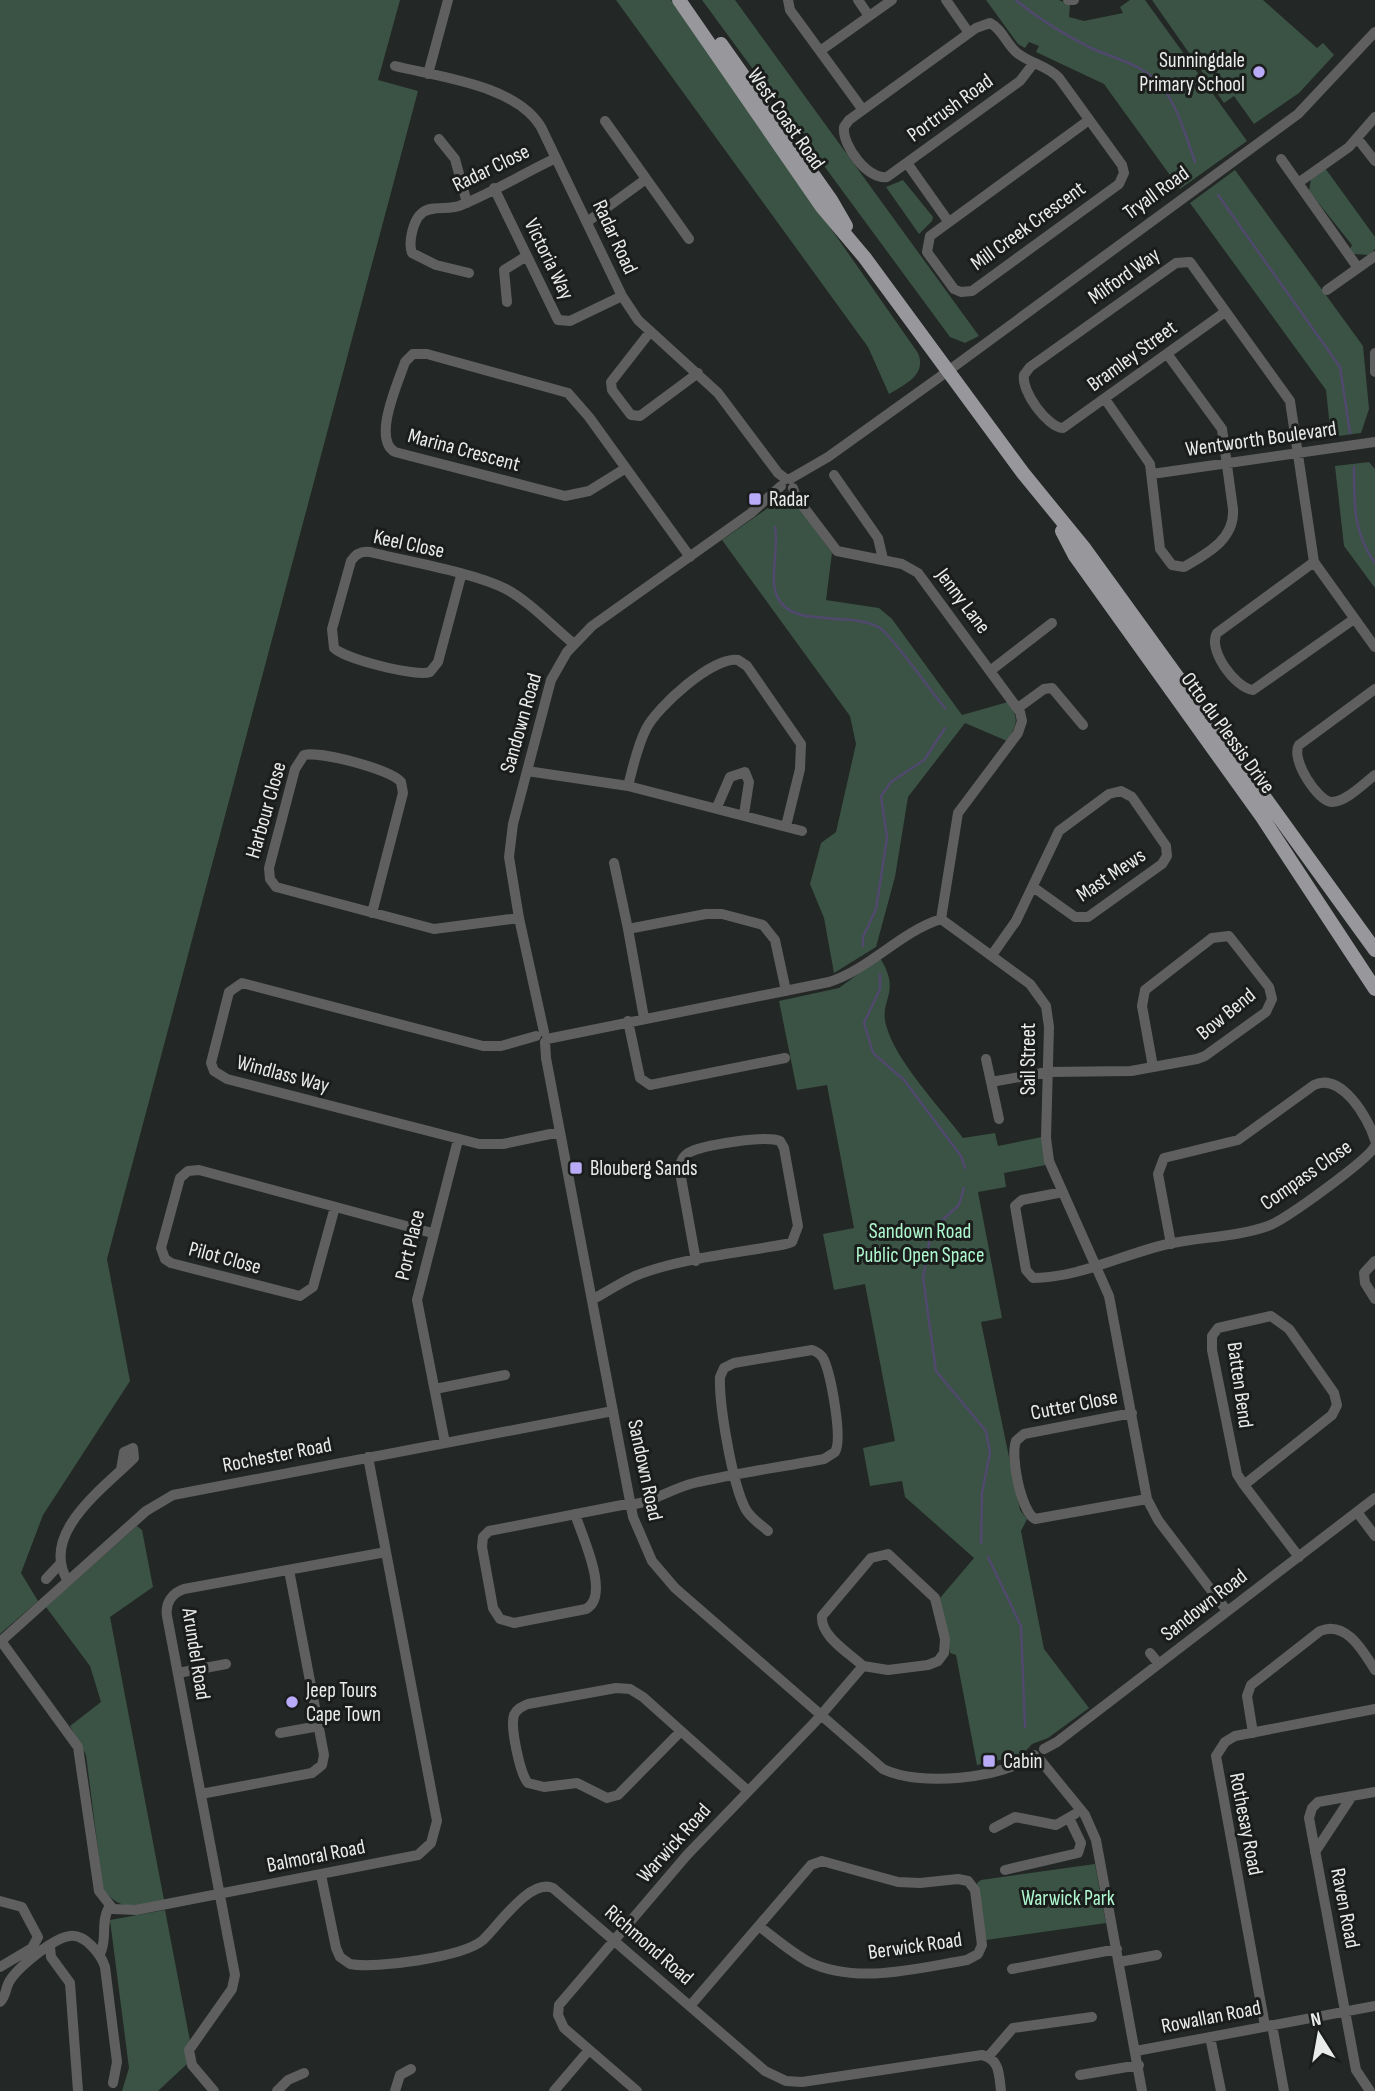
<svg xmlns="http://www.w3.org/2000/svg" width="1375" height="2091" font-family="'Sofia Sans Condensed',sans-serif">
	<style>
		.green { fill: #3b5345 }
		.lines { fill: none; stroke-linecap: round; stroke-linejoin: round }
		.stream { stroke: #50496d; stroke-width: 2.5 }
		.minor { stroke: #5f5f60; stroke-width: 10 }
		.major { stroke: #98979b; stroke-width: 14 }
		.poi-dot { fill: #b9abf7; stroke: #1a1d1b; stroke-width: 2.5 }
		.labels { text-anchor: middle; dominant-baseline: central; stroke-width: 6; stroke-linejoin: round; paint-order: stroke }
		.poi-label { font-size: 21px; fill: #e9ecea; stroke: #1a1d1b; text-anchor: start }
		.street-label { font-size: 21px; fill: #e9ecea; stroke: #1a1d1b }
		.park-label { font-size: 21px; fill: #aff7cf; stroke: #1a1d1b }
	</style>
	<rect width="100%" height="100%" fill="#232725"/>
	<path class="green" d="M0 0H400L378 80 418 91 107 1259 130 1381 43 1515 21 1573 38 1601 0 1634Z
		M616 0H671L918 353C927 375 905 384 889 394L868 347Z
		M702 0H735L979 336 965 343 950 337Z
		M986 0H1059L1070 5 1069 17 1084 21 1123 13 1120 7 1130 0H1145L1247 141 1180 189 1104 84 1036 52 1039 46 1029 42 1025 48 1018 44Z
		M1152 0H1263L1317 48 1323 43 1334 55 1299 93 1254 124 1234 96 1224 103Z
		M1325 168 1375 237V249L1369 255 1354 254 1350 249 1352 245 1309 191 1311 179Z
		M1235 170 1363 346 1369 409 1361 433 1331 437 1326 390 1190 203Z
		M903 180 933 217 932 221 919 234 886 187Z
		M1369 462 1375 469V588L1344 546 1335 466Z
		M786 499 794 501 832 553 826 600 879 608 892 619 962 715 1008 702C1019 718 1018 724 1007 741L965 723 908 797 895 877 876 947 834 973 824 918 810 884 821 843 836 832 856 744 850 716 722 540 778 501Z
		M880 958C902 993 879 999 886 1025 896 1062 940 1107 963 1138L995 1133 998 1146 1042 1137 1046 1165 1004 1173 1006 1187 978 1192 1002 1318 981 1322 1020 1510 1027 1519 1021 1531 1044 1649 1089 1708 1048 1738 1032 1744 1022 1755 977 1765 956 1655 950 1653 940 1598 974 1558 905 1497 902 1481 870 1486 863 1448 895 1441 865 1284 834 1290 823 1234 854 1228 827 1085 797 1090 779 1001 839 988Z
		M137 1526 142 1530 153 1587 110 1617 164 1900C135 1905 123 1914 103 1889L86 1755 70 1726 101 1702 90 1666 46 1607Z
		M1095 1864 1106 1923 986 1940 977 1883 981 1880Z
		M165 1910 190 2041 185 2051 187 2064 158 2091H122L129 2068 110 1920Z"/>
	<g class="lines">
		<path class="stream" d="M1016 0C1038 19 1064 34 1089 47 1116 60 1143 63 1163 88 1178 108 1187 139 1195 162
			M1218 195 1340 367 1350 433
			M1354 467C1354 502 1353 533 1375 563
			M775 527C779 550 769 579 777 596 791 630 851 610 880 628 892 636 932 693 945 708
			M863 946V937L876 909 887 838 881 796 891 782 924 760 945 728
			M880 974V989L864 1023 873 1053 904 1080 961 1156 965 1168
			M964 1188 959 1205 937 1225 930 1238 923 1278 936 1371 986 1431 990 1453 982 1493 981 1543
			M988 1557 1021 1626 1025 1727"/>
		<path class="minor" d="M788 0 790 10 863 110
			M858 0 869 16
			M946 0 969 33
			M1068 0H1074
			M820 51 892 0
			M1033 64 1020 81 887 177C868 180 842 146 844 127L849 120 976 28 990 23C1002 29 1006 43 1016 52 1030 64 1047 65 1059 78L1122 165 1124 173 1119 184 972 291 961 292 954 289 927 252 930 236 1089 120
			M395 66C439 77 516 85 541 127L622 296 638 320 718 393 778 473 786 479
			M428 74 448 0
			M605 121 689 239
			M1357 138 1375 161
			M439 139 455 159 467 203
			M1281 159 1358 268
			M907 163 948 221
			M1298 183 1349 147 1375 117
			M494 188 558 320 570 321 622 296
			M587 222 646 179
			M469 273 436 265 412 253C408 243 413 220 422 213 431 205 448 210 459 206 492 193 524 173 556 158
			M1327 290 1375 256
			M507 302 504 270 525 257
			M1225 312 1063 428C1047 427 1021 391 1024 375L1030 367 1176 263 1190 262 1290 401 1314 562 1375 647
			M650 332 611 382 612 390 631 415 640 416 698 373
			M1375 353V372
			M1105 399 1150 464 1160 549 1172 565 1184 567C1208 553 1235 539 1233 509L1222 429 1168 355
			M626 468 589 491 565 496 395 452C372 439 398 383 405 362L413 354H427L568 393 589 417 690 557
			M1152 474 1375 442
			M834 475 878 538 883 559
			M790 479 828 457 948 371 1298 114 1375 32
			M793 488 796 497 837 551 902 564 918 573 1020 712 1022 721 1018 733 958 813 941 919
			M1314 562 1217 633C1207 649 1235 688 1253 690L1354 619
			M461 576 438 662 430 672C416 677 345 659 334 648L332 629 351 561C357 552 364 550 374 553 410 562 475 573 506 589 530 602 552 626 574 644
			M990 671 1052 623
			M1375 689 1299 745C1290 759 1318 802 1332 802 1346 802 1364 783 1375 775
			M1018 708 1044 689 1052 688 1083 725
			M527 771 628 786 802 831
			M628 786C633 767 637 747 646 729 657 707 713 656 738 660L747 666 801 744 800 769 786 826
			M717 807 730 777 745 772 749 782 744 814
			M614 863 628 929
			M372 913 403 793 401 782C390 769 320 751 304 755L295 769 269 868 270 879 276 887 434 929 519 918
			M992 955 1016 921 1059 831 1109 794 1121 791 1132 797 1166 846 1167 856 1162 864 1088 917H1075L1033 887
			M644 1018 628 929 706 914H722L763 925 775 940 786 991
			M628 1021 640 1078 650 1085 785 1058
			M544 1032 519 918 509 857 513 824 551 680 567 652 592 626 751 513 781 486
			M536 1036 501 1046H483L242 983 229 992 211 1063 214 1071 227 1079 479 1144H503L560 1132
			M547 1039 829 982C870 969 900 932 941 919L1030 984 1046 1006 1049 1027 1046 1138 1049 1161 1109 1296 1147 1499 1158 1520 1227 1611
			M545 1042 546 1058 633 1517 652 1561 675 1588 883 1769C919 1787 1002 1779 1034 1755
			M986 1059 999 1119
			M991 1082 1048 1072 1131 1071 1197 1059 1205 1056 1266 1012 1272 999 1269 987 1229 936 1212 938 1145 990 1142 1006 1153 1067
			M1063 1192 1022 1200 1015 1206 1026 1270 1033 1278C1079 1278 1123 1254 1168 1244 1200 1237 1237 1237 1268 1226 1285 1220 1368 1160 1375 1146
			M335 1207 313 1287 300 1296 171 1263 165 1259 161 1248 180 1178 188 1171 199 1170 432 1233
			M1171 1244 1158 1174 1164 1158 1238 1140 1314 1085C1341 1072 1368 1117 1375 1140
			M1375 1261 1364 1273 1365 1283 1375 1299
			M592 1300C606 1292 620 1283 635 1276 679 1258 739 1253 786 1244L792 1242 798 1226 784 1148 780 1141C766 1135 702 1145 688 1153 681 1158 680 1164 680 1172L696 1261
			M435 1389 505 1375
			M1132 1413 1024 1434 1016 1441C1010 1456 1021 1511 1035 1519L1147 1499
			M445 1443 417 1300 458 1140
			M1244 1485 1332 1415 1337 1405 1334 1393 1289 1329 1271 1316 1218 1328 1212 1336V1350L1237 1474 1244 1485 1299 1557
			M1357 1512 1375 1536
			M575 1514C582 1536 611 1596 586 1609L514 1623 500 1619 493 1608 482 1547 483 1537 489 1531 622 1505C648 1506 669 1489 694 1483 737 1473 781 1467 824 1459L835 1452C843 1439 831 1376 824 1360 822 1355 818 1352 812 1350L734 1363 724 1368 720 1377C719 1405 732 1482 745 1508 750 1518 760 1524 768 1531
			M46 1579 60 1564
			M68 1581C38 1534 105 1487 134 1458L133 1448 124 1452 121 1470
			M1 1641 78 1747 99 1891 113 1909 136 1910 418 1855 431 1843 437 1821 368 1457
			M0 1642 146 1511 173 1495 613 1411
			M1150 1653 1159 1664
			M178 1673 226 1664
			M681 1731 618 1795 607 1798 577 1783 544 1787 528 1783C520 1774 510 1727 514 1715 517 1709 521 1707 528 1704L616 1688 630 1689 643 1697 748 1791
			M280 1733 319 1726
			M1253 1733 1247 1696 1251 1685 1320 1631C1346 1620 1363 1651 1375 1670
			M1044 1749 1057 1742 1375 1498
			M1041 1761 1085 1815 1096 1840 1142 2091
			M201 1794 312 1773 322 1765 324 1755 289 1570
			M994 1828 1015 1817 1056 1825 1075 1814
			M1315 1852 1352 1796
			M1005 1870 1078 1853 1081 1843 1069 1818
			M321 1875 336 1948 340 1957 350 1964C376 1969 463 1957 483 1940 499 1925 530 1878 553 1888L765 2071 786 2081 802 2082 982 2055C1000 2059 999 2075 1001 2091
			M0 1901 22 1907 38 1937 32 1948 0 1967
			M50 1947 51 1957 70 1983 78 2091
			M100 1954C108 1938 100 1923 109 1907
			M1119 1962 1157 1955
			M1012 1969 1117 1949
			M0 2002C6 1996 5 1990 9 1982 17 1968 53 1938 70 1936 85 1934 101 1954 105 1967L117 2062 113 2083
			M690 2006 811 1865 822 1861 898 1882 920 1883 958 1879 968 1881 975 1890 982 1945 978 1954 967 1960C918 1968 857 1985 809 1962 792 1953 776 1939 760 1927
			M1272 2025 1284 2091
			M1265 2026 1216 1756 1225 1742 1235 1736 1375 1709
			M1210 2037 1221 2091
			M1136 2051 1375 2006
			M988 2057 1013 2028 1092 2017
			M1080 2075 1139 2065
			M214 2091 192 2065 189 2050 232 1989 235 1975 167 1616C165 1603 172 1593 184 1589L386 1552
			M277 2091 288 2080 304 2073
			M395 2091 400 2075 411 2069
			M554 2091 589 2050
			M637 2091 564 2028 558 2015 559 2005 687 1855 815 1722 863 1666C849 1653 820 1636 822 1616L871 1558 888 1554 935 1598 945 1639 944 1653 938 1661 928 1665 888 1670 863 1666
			M1370 2091 1356 2070 1309 1818 1312 1808 1318 1802 1375 1792"/>
		<path class="major" d="M679 0 822 207 865 258 1023 473 1085 549 1375 950
			M721 44 831 200 846 226
			M1062 531 1075 556 1262 817 1375 989"/>
	</g>
	<g class="poi-dot">
		<circle cx="1259" cy="72" r="7"/>
		<rect x="748" y="492" width="14" height="14" rx="3.5"/>
		<rect x="569" y="1161" width="14" height="14" rx="3.5"/>
		<circle cx="292" cy="1702" r="7"/>
		<rect x="982" y="1754" width="14" height="14" rx="3.5"/>
	</g>
	<g class="labels">
		<g class="poi-label">
			<text x="1245" y="60" text-anchor="end">Sunningdale<tspan x="1245" dy="24">Primary School</tspan></text>
			<text x="769" y="499">Radar</text>
			<text x="590" y="1168">Blouberg Sands</text>
			<text x="306" y="1690">Jeep Tours<tspan x="306" dy="24">Cape Town</tspan></text>
			<text x="1003" y="1761">Cabin</text>
		</g>
		<g class="street-label">
			<text transform="translate(950 108) rotate(-36)">Portrush Road</text>
			<text transform="translate(786 119) rotate(55)">West Coast Road</text>
			<text transform="translate(491 168) rotate(-26)">Radar Close</text>
			<text transform="translate(1156 193) rotate(-36)">Tryall Road</text>
			<text transform="translate(1028 226) rotate(-36)">Mill Creek Crescent</text>
			<text transform="translate(615 237) rotate(65)">Radar Road</text>
			<text transform="translate(549 259) rotate(64)">Victoria Way</text>
			<text transform="translate(1124 276) rotate(-35)">Milford Way</text>
			<text transform="translate(1132 356) rotate(-36)">Bramley Street</text>
			<text transform="translate(1261 439) rotate(-8)">Wentworth Boulevard</text>
			<text transform="translate(464 450) rotate(15)">Marina Crescent</text>
			<text transform="translate(409 544) rotate(12)">Keel Close</text>
			<text transform="translate(963 601) rotate(53)">Jenny Lane</text>
			<text transform="translate(521 723) rotate(-74)">Sandown Road</text>
			<text transform="translate(1228 733) rotate(54)">Otto du Plessis Drive</text>
			<text transform="translate(266 810) rotate(-74)">Harbour Close</text>
			<text transform="translate(1111 875) rotate(-34)">Mast Mews</text>
			<text transform="translate(1226 1014) rotate(-39)">Bow Bend</text>
			<text transform="translate(1028 1059) rotate(-90)">Sail Street</text>
			<text transform="translate(283 1074) rotate(15)">Windlass Way</text>
			<text transform="translate(1306 1175) rotate(-35)">Compass Close</text>
			<text transform="translate(410 1245) rotate(-77)">Port Place</text>
			<text transform="translate(225 1258) rotate(15)">Pilot Close</text>
			<text transform="translate(1240 1385) rotate(82)">Batten Bend</text>
			<text transform="translate(1074 1405) rotate(-11)">Cutter Close</text>
			<text transform="translate(277 1455) rotate(-11)">Rochester Road</text>
			<text transform="translate(645 1470) rotate(78)">Sandown Road</text>
			<text transform="translate(1204 1605) rotate(-38)">Sandown Road</text>
			<text transform="translate(196 1654) rotate(81)">Arundel Road</text>
			<text transform="translate(1246 1824) rotate(79)">Rothesay Road</text>
			<text transform="translate(674 1843) rotate(-48)">Warwick Road</text>
			<text transform="translate(316 1856) rotate(-11)">Balmoral Road</text>
			<text transform="translate(1345 1908) rotate(79)">Raven Road</text>
			<text transform="translate(649 1945) rotate(41)">Richmond Road</text>
			<text transform="translate(915 1946) rotate(-8)">Berwick Road</text>
			<text transform="translate(1211 2017) rotate(-11)">Rowallan Road</text>
		</g>
		<g class="park-label">
			<text x="920" y="1231">Sandown Road<tspan x="920" dy="24">Public Open Space</tspan></text>
			<text x="1068" y="1898">Warwick Park</text>
		</g>
	</g>
	<g transform="translate(1319 2035) rotate(349)" stroke="#1a1d1b" stroke-width="5" paint-order="stroke">
	<path d="M0-5L12 26L0 18L-12 26Z" fill="#e9ecea"/>
	<text y="-10" font-size="19" font-weight="bold" text-anchor="middle" fill="#e9ecea">N</text>
	</g>
</svg>
